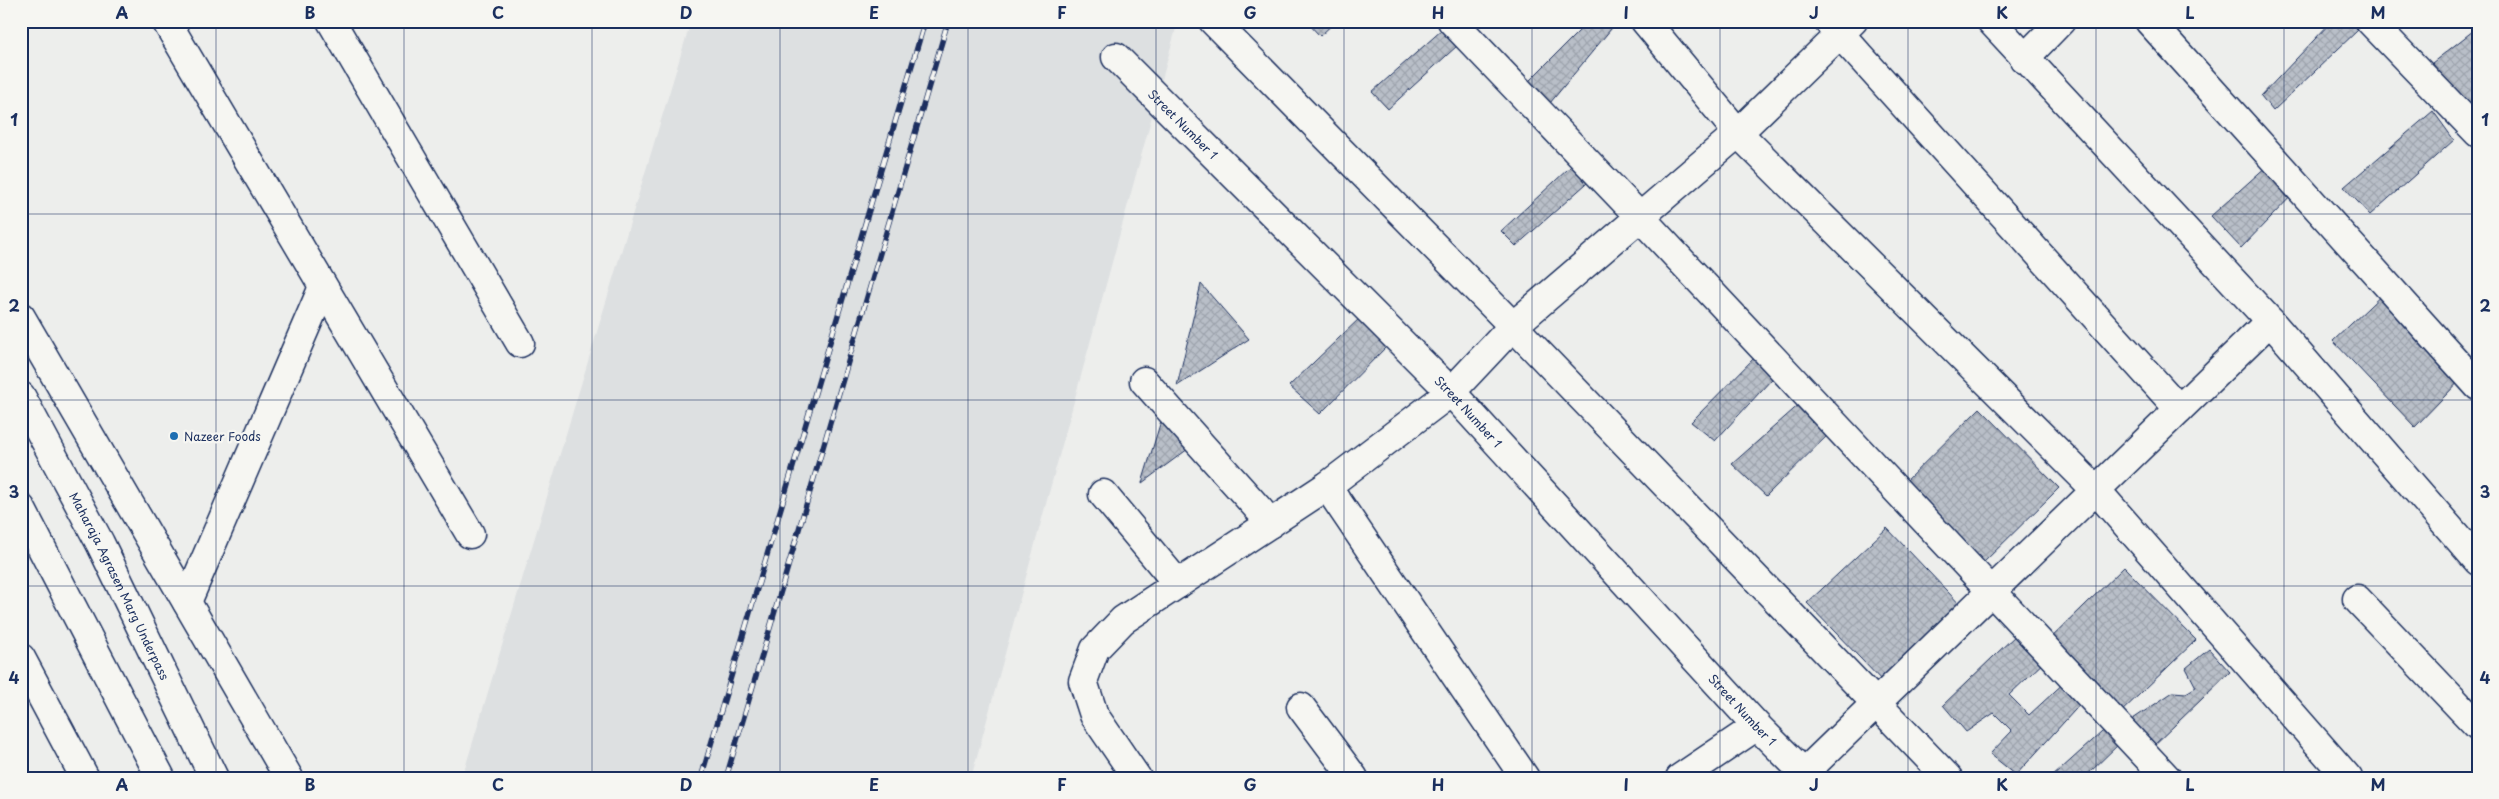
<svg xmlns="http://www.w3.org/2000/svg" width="2499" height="799" font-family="'Playpen Sans',sans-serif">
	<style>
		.built { fill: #dde0e1 }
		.building { fill: url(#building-cross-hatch); stroke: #1b2f5e }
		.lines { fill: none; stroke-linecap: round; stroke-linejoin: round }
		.street-casing { stroke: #1b2f5e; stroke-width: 31 }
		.secondary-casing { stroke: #1b2f5e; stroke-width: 31 }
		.street { stroke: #f6f6f2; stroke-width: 28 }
		.secondary { stroke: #f6f6f2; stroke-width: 28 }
		.rail-casing { stroke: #1b2f5e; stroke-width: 5.5 }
		.rail { stroke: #f6f6f2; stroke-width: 4; stroke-dasharray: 11; stroke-linecap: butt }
		.grid { fill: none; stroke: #1b2f5e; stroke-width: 1; stroke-opacity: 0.55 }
		.poi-dot { fill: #1f6fb2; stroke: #f6f6f2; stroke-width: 2 }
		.labels { text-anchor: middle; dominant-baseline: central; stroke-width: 4.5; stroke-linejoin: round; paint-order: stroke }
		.street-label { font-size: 12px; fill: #1b2f5e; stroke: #f6f6f2 }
		.poi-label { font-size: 12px; fill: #1b2f5e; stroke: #f6f6f2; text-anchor: start }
		.neatline { fill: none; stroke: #1b2f5e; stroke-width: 2 }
		.grid-label { font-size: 16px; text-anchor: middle; font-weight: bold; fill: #1b2f5e }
	</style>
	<defs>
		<pattern id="building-cross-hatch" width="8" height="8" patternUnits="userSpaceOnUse" patternTransform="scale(1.25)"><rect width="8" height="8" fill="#b9bfc8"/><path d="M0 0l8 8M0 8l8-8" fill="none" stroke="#9ea4ae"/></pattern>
	</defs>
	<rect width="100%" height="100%" fill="#edeeec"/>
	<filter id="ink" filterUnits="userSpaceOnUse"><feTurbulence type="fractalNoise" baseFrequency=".02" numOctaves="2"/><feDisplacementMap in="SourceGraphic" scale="10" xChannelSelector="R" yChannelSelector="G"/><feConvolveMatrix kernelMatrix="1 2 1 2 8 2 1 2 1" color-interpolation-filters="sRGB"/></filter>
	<g filter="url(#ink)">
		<path class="built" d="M691 21H1178L971 778H462Z"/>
		<path class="building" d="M1306 21H1336L1320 36Z
			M1452 21 1469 35 1388 109 1372 92Z
			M1589 21H1615L1616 23 1550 103 1528 82Z
			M2332 21H2350L2358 30 2273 111 2261 96Z
			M2478 27V116L2432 63Z
			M2433 111 2454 140 2370 215 2344 187Z
			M1581 157 1595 176 1516 246 1501 231Z
			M2268 165 2298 189 2241 248 2211 216Z
			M1201 284 1249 339 1177 386Z
			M2387 290 2469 371 2415 427 2333 341Z
			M1363 315 1391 342 1320 414 1289 386Z
			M1764 348 1783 367 1715 441 1691 422Z
			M1811 394 1838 425 1766 496 1732 464Z
			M1980 408 2059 488 1975 571 1895 492Z
			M1164 411 1192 446 1142 483Z
			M1887 528 1966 611 1886 685 1807 603Z
			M2124 567 2196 640 2116 717 2045 644Z
			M2019 632 2047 659 2009 695 2029 715 2067 680 2084 700 2016 775 1990 754 2012 731 1994 713 1966 732 1943 705Z
			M2209 649 2230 672 2150 749 2127 723 2173 692 2186 693 2196 687 2186 668Z
			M2112 723 2124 739 2084 778H2051Z"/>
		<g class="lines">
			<defs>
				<g id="street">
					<path d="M166 21 470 534"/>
					<path d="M331 21 520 343"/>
					<path d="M1213 21 1513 326 1948 778"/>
					<path d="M1452 21 1640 217 2167 778"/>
					<path d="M1645 21 1738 133 2096 490 2348 778"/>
					<path d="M1828 21 2179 409"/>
					<path d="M1991 21 2270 321 2478 561"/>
					<path d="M2149 21 2478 386"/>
					<path d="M2370 21 2478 133"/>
					<path id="s1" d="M1116 57 1451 392 1757 726 1809 778"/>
					<path d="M2024 59 2061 21"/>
					<path d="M21 317 289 778"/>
					<path d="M1144 381 1271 523"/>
					<path d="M1327 486 1525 778"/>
					<path d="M1103 494 1178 584"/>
					<path d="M2357 599 2478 726"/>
					<path d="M187 602 323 287"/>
					<path d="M21 658 85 778"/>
					<path d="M1301 707 1354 778"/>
					<path d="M1804 773 2270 321"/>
					<path d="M1137 778 1094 715 1083 681 1095 649 1123 620 1327 486 1451 392 1513 326 1738 133 1853 21"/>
					<path d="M1680 778 1757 726"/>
				</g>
				<g id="secondary">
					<path id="s2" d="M21 396 100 543 214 778"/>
					<path d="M21 508 161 778"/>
				</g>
			</defs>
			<use href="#street" class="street-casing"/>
			<use href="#secondary" class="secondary-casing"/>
			<use href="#street" class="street"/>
			<use href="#secondary" class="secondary"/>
			<defs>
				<path id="rail" d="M701 778 925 21
					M726 778 948 21"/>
			</defs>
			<use href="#rail" class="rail-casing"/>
			<use href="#rail" class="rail"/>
		</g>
	</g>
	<path class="grid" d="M216 21V778M404 21V778M592 21V778M780 21V778M968 21V778M1156 21V778M1344 21V778M1532 21V778M1720 21V778M1908 21V778M2096 21V778M2284 21V778M21 214H2478M21 400H2478M21 586H2478"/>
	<circle class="poi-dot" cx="174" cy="436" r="5"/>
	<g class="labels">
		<g class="street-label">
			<text stroke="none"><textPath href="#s1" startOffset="95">Street Number 1</textPath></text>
			<text stroke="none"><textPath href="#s1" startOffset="500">Street Number 1</textPath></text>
			<text stroke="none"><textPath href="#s2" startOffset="214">Maharaja Agrasen Marg Underpass</textPath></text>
			<text stroke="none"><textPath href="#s1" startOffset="905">Street Number 1</textPath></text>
		</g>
		<g class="poi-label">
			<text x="184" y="436">Nazeer Foods</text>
		</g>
	</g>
	<rect width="2499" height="799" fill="none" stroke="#f6f6f2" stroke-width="55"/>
	<rect x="28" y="28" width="2444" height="744" class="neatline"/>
	<g class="grid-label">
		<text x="122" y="19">A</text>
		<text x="310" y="19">B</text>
		<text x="498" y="19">C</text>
		<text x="686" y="19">D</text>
		<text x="874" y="19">E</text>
		<text x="1062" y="19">F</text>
		<text x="1250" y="19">G</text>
		<text x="1438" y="19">H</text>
		<text x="1626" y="19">I</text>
		<text x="1814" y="19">J</text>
		<text x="2002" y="19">K</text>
		<text x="2190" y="19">L</text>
		<text x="2378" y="19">M</text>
		<text x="14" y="126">1</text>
		<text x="2485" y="126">1</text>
		<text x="14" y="312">2</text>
		<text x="2485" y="312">2</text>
		<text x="14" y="498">3</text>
		<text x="2485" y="498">3</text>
		<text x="14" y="684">4</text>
		<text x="2485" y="684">4</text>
		<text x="122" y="791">A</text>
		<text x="310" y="791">B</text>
		<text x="498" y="791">C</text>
		<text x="686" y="791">D</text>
		<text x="874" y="791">E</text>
		<text x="1062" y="791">F</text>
		<text x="1250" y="791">G</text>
		<text x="1438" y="791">H</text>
		<text x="1626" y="791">I</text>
		<text x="1814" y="791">J</text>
		<text x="2002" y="791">K</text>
		<text x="2190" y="791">L</text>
		<text x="2378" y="791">M</text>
	</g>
</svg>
